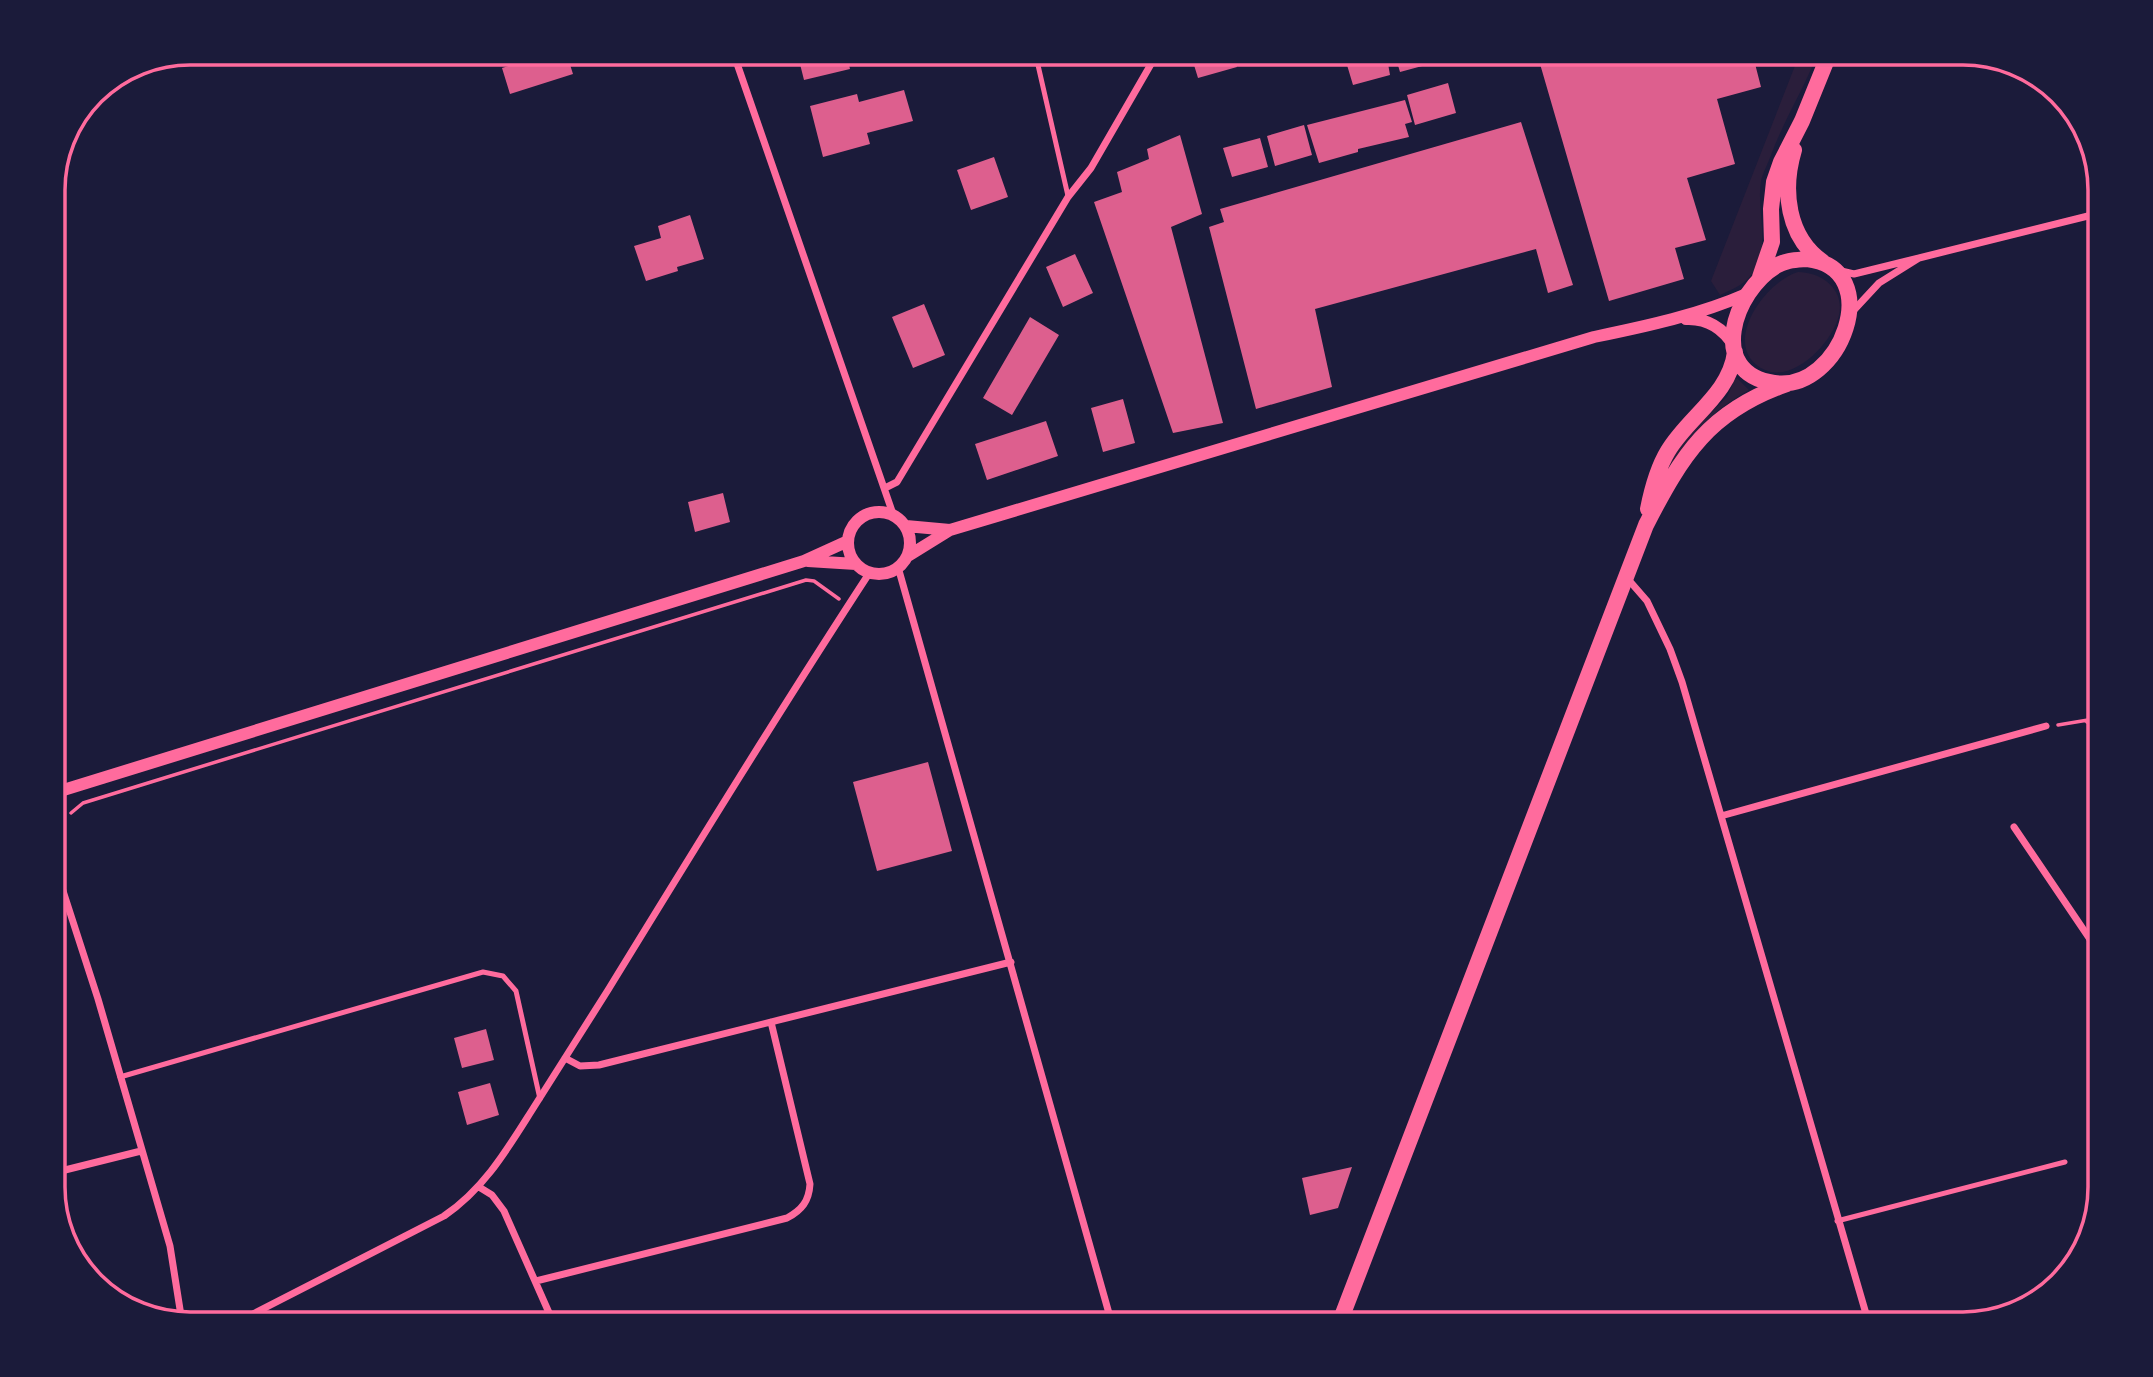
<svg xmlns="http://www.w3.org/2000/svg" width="2153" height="1377" font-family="'Open Sans',sans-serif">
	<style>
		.green { fill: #2a1e3b }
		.building { fill: #dd5f8e }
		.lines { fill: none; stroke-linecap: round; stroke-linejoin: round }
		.path { stroke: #ff6b9d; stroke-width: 3.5 }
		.service { stroke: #ff6b9d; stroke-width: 5 }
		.minor { stroke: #ff6b9d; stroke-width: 7 }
		.tertiary { stroke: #ff6b9d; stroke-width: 12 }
		.primary { stroke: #ff6b9d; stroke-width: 16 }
		.rim { fill: none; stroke: #ff6b9d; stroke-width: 3.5 }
	</style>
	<rect width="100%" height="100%" fill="#1b1b3a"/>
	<path class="green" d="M1800 53H1818C1804 88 1784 120 1771 155 1768 164 1763 172 1761 181 1756 211 1771 243 1754 271 1746 284 1733 289 1720 295L1711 281Z
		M1798 272C1821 272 1845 289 1839 315 1833 342 1794 383 1765 370 1718 348 1764 282 1798 272Z
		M1737 378 1749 390C1713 410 1686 438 1667 474L1664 473 1677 450 1689 434 1727 397 1735 379Z"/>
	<path class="building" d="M552 52H566L573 74 510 94 502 68Z
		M797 52H846L850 69 804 80Z
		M1190 52H1232L1237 67 1198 78Z
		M1241 52H1281V53L1244 64Z
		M1352 52H1386L1390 75 1353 85 1344 55Z
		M1394 52H1434L1437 62 1400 72Z
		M1556 52H1752L1761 87 1717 99 1735 164 1687 178 1706 240 1675 248 1684 279 1609 301 1538 57Z
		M1448 83 1456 113 1415 125 1407 95Z
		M904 90 913 121 867 133 870 144 823 157 810 106 857 94 859 102Z
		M1405 100 1412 122 1405 124 1409 137 1358 149V152L1319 163 1307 125Z
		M1521 122 1573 285 1548 293 1536 249 1315 309 1332 387 1256 409 1209 227 1224 222 1220 209Z
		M1304 125 1312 155 1275 166 1267 136Z
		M1180 135 1202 214 1171 227 1223 423 1173 433 1094 202 1122 192 1117 172 1149 159 1147 149Z
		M1260 138 1268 167 1232 177 1223 148Z
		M994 157 1008 197 971 210 957 170Z
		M690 215 704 259 677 267 678 271 646 281 634 246 661 238 658 226Z
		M1075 254 1093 293 1063 307 1046 267Z
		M924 304 945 355 913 368 892 317Z
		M1030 317 1059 335 1012 415 983 398Z
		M1123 399 1135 443 1103 452 1091 408Z
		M1046 421 1058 456 987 480 975 444Z
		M723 493 730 522 695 532 688 502Z
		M928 762 952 851 877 871 853 782Z
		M486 1029 494 1060 462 1068 454 1038Z
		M490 1083 499 1115 467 1125 458 1092Z
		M1352 1167 1338 1208 1310 1215 1302 1178Z"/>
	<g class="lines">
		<path class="path" d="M2087 722 2100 730
			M2058 725 2100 718
			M71 813 83 803 806 580 814 581 839 599
			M58 849 63 848 62 829"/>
		<path class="service" d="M1035 52 1068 196
			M120 1077 483 972 503 976 516 991 540 1099
			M1837 1221 2065 1162"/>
		<path class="minor" d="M733 52 893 514
			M1919 258 2100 213
			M1837 270 1854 274 1919 258 1879 283 1853 311
			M885 488 897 482 1068 197 1091 168 1158 52
			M898 567 1112 1324
			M1627 578 1647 601 1670 649 1682 682 1869 1324
			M1721 816 2046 726
			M2014 827 2100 954
			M53 860 98 999 170 1246 182 1322
			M565 1058 580 1066 599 1065 1011 962
			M53 1173 141 1151
			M479 1187 492 1195 504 1211 554 1324
			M536 1281 787 1218C802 1210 809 1201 810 1184L771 1022
			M238 1324 253 1314 444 1216C485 1188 508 1148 534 1107 559 1068 583 1029 608 990 694 850 780 710 870 572"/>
		<path class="tertiary" d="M1686 319C1707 318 1723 328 1734 346
			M848 543a31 31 0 1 1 62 0a31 31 0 1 1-62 0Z
			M906 526 950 530
			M908 556 950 530 1594 337C1647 326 1699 315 1749 293
			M808 561 856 564
			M57 792 804 561 848 541
			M53 815 58 798 53 786"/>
		<path class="primary" d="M1794 150C1782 190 1787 237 1823 262
			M1807 259C1887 268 1841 393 1774 383 1706 373 1734 291 1776 266 1786 260 1796 260 1807 259Z
			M1760 277 1772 242 1771 209 1774 182 1781 162 1802 121 1830 52
			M1648 509C1652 489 1657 469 1668 451 1688 417 1730 394 1735 352
			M1339 1324 1646 525C1682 455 1709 411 1787 384"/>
	</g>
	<path d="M0 0H2153V1377H0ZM190 65H1963A125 125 0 0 1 2088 190V1187A125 125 0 0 1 1963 1312H190A125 125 0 0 1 65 1187V190A125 125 0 0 1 190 65Z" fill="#1b1b3a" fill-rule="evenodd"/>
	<path class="rim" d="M190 65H1963A125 125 0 0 1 2088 190V1187A125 125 0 0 1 1963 1312H190A125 125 0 0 1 65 1187V190A125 125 0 0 1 190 65Z"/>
</svg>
